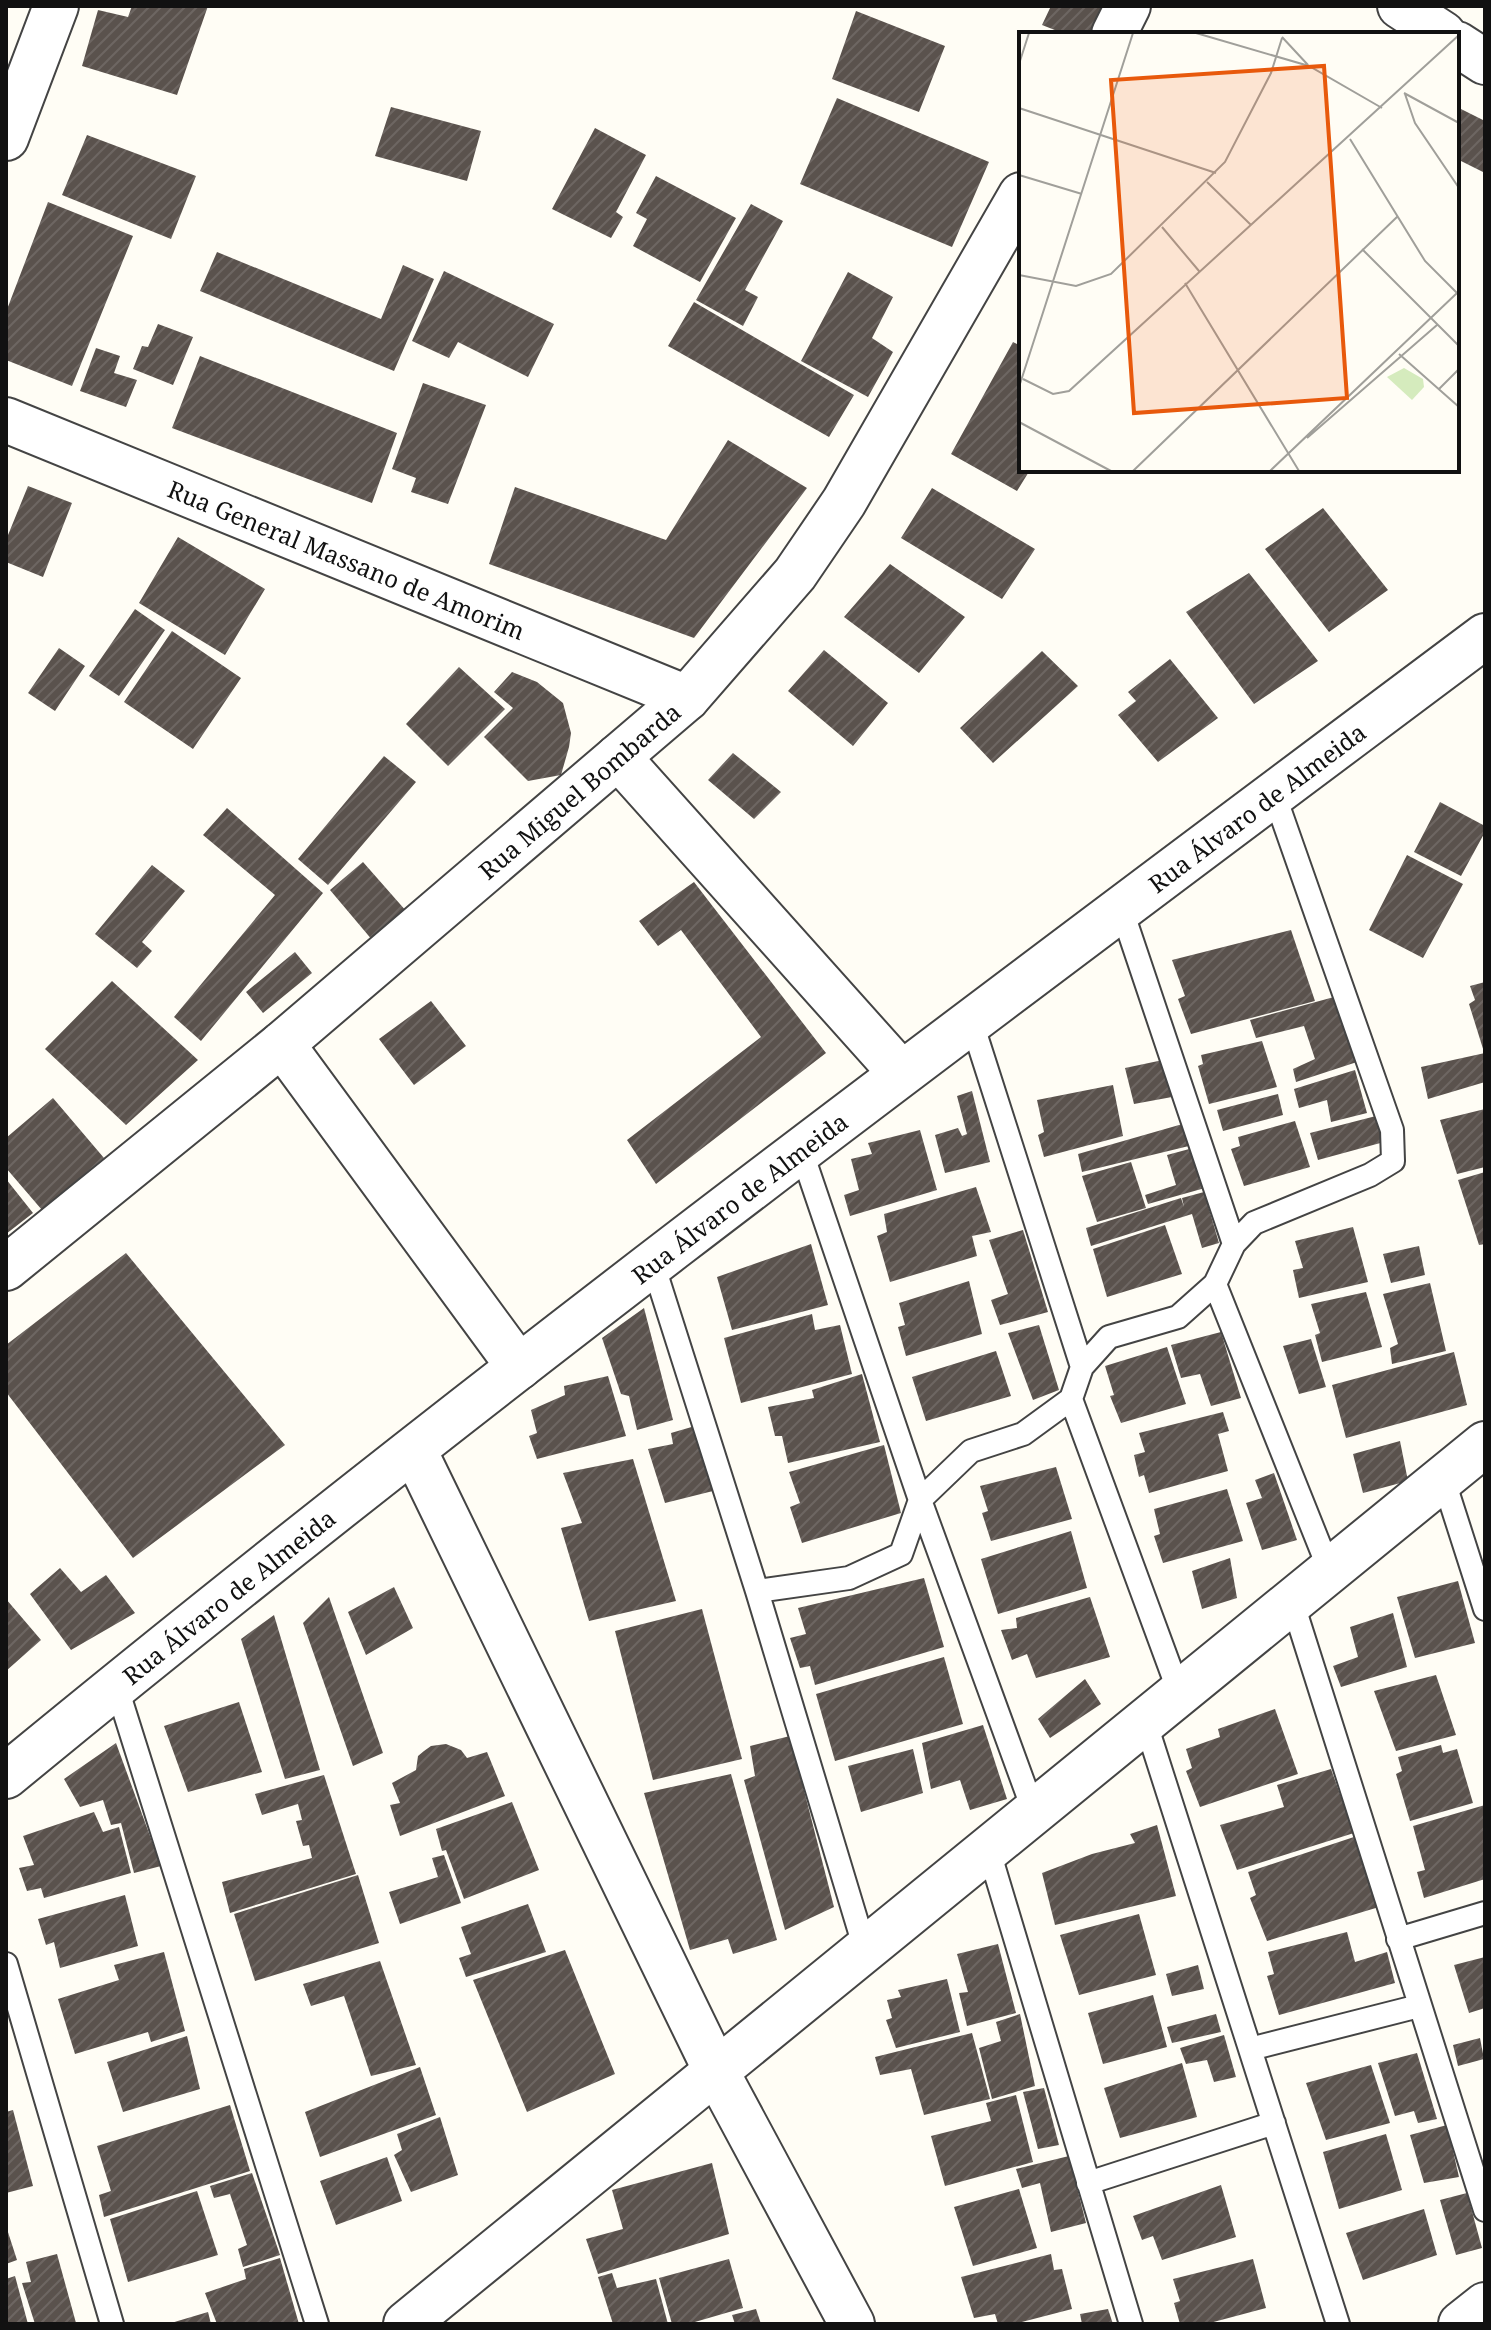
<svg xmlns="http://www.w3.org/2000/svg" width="1491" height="2330" font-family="'Noto Serif',serif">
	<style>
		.building { fill: url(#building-hatch) }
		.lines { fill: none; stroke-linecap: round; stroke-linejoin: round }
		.service-casing { stroke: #444; stroke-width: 26 }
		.minor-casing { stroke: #444; stroke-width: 48 }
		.tertiary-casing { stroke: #444; stroke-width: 48 }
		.service { stroke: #fff; stroke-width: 22 }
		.minor { stroke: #fff; stroke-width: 44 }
		.tertiary { stroke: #fff; stroke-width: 44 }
		.labels { text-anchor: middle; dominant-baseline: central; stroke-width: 8; stroke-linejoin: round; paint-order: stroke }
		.street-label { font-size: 24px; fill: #111; stroke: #fff }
		.inset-road { fill: none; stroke: #a09f9a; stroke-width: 2 }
		.view { fill: #e8590c; fill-opacity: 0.15; stroke: #e8590c; stroke-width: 4 }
		.inset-edge { fill: none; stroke: #111; stroke-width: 4 }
	</style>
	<defs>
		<pattern id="building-hatch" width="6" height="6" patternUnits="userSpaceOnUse" patternTransform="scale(2)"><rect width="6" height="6" fill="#5a524d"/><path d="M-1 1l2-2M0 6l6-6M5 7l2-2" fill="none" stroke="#6d6662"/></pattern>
	</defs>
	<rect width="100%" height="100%" fill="#fffdf5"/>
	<path class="building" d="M132 6H208L177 95 82 66 98 10 128 17Z
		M1051 6H1107L1095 34H1065L1042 25Z
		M856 11 945 46 919 112 832 79Z
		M837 98 989 162 952 247 800 184Z
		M391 107 481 131 467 181 375 156Z
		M1457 107 1485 121V173L1457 159Z
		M595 128 646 155 616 212 623 217 611 238 552 209Z
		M87 135 196 176 171 239 62 195Z
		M656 176 736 218 700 282 633 246 647 219 636 213Z
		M48 202 133 236 72 386 6 360V312Z
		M751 204 783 221 745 290 758 297 743 326 696 300Z
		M217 252 381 319 403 265 434 279 394 371 200 291Z
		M444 271 554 324 528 377 458 342 449 358 412 341Z
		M848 272 893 297 872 338 893 352 868 397 801 361Z
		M694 302 854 395 829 437 668 346Z
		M158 324 193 337 173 385 133 369 142 346 148 347Z
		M1013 342 1021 346V470H1030L1017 491 951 454Z
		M96 348 120 356 114 373 137 380 126 407 80 391Z
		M200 356 397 433 372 503 172 428Z
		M423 383 486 405 448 504 411 492 416 478 392 469Z
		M728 440 807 488 694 638 489 564 515 487 666 540Z
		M28 486 72 503 43 577 6 562V540Z
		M932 488 1035 549 1002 599 901 538Z
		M1323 508 1388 590 1329 632 1265 549Z
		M178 537 265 589 225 655 139 603Z
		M890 564 965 617 919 673 844 617Z
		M1249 573 1318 661 1254 704 1186 612Z
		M135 609 165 630 119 696 89 676Z
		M172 631 241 678 193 749 124 702Z
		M59 648 85 666 55 711 28 693Z
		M824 650 888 703 853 746 788 691Z
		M1042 651 1078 686 993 763 960 728Z
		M1170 659 1218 718 1158 762 1118 715 1136 701 1128 692Z
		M459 667 505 709 448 766 406 724Z
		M512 672 537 682 563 703 571 733 569 747 561 775 528 781 484 737 513 708 494 692Z
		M733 753 781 792 754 819 708 780Z
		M384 756 416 782 328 885 298 859Z
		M1440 802 1485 826V832L1461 876 1414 852Z
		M227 808 323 893 201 1041 174 1017 275 895 203 835Z
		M1407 855 1463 884 1423 958 1369 930Z
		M363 862 407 912 373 941 330 890Z
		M152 865 185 891 142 942 152 951 137 968 95 934Z
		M694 882 826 1053 656 1184 627 1140 761 1037 681 930 658 946 639 921Z
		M1291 930 1315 1001 1191 1034 1178 999 1185 996 1172 960Z
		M295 952 312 973 263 1013 246 992Z
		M112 981 198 1060 126 1125 45 1049Z
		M1485 982V1052H1484L1469 1004 1475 1000 1470 986Z
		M1334 997 1357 1062 1296 1082 1293 1069 1315 1059 1304 1026 1256 1038 1250 1020Z
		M431 1001 466 1046 414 1085 379 1039Z
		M1262 1041 1277 1087 1209 1104 1198 1066 1203 1064 1201 1055Z
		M1485 1053V1082L1428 1099 1421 1067Z
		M1163 1060 1172 1097 1134 1104 1125 1068Z
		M1355 1070 1367 1113 1331 1122 1327 1100 1299 1108 1294 1089Z
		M1113 1085 1123 1136 1044 1157 1038 1135 1044 1132 1037 1100Z
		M972 1091 990 1162 945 1173 935 1135 958 1128 962 1136 967 1134 957 1096Z
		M1278 1094 1283 1115 1223 1131 1217 1110Z
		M53 1098 104 1158 42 1210 6 1168V1138Z
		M1485 1109V1167L1457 1174 1440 1120Z
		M1376 1116 1384 1142 1318 1160 1310 1133Z
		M1295 1121 1310 1167 1244 1186 1231 1149 1240 1146 1238 1137Z
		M1186 1123 1193 1145 1082 1172 1078 1154Z
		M920 1130 937 1190 850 1216 844 1195 859 1190 851 1159 872 1154 868 1143Z
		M1193 1148 1205 1188 1148 1204 1145 1195 1176 1185 1167 1155Z
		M1131 1162 1146 1208 1097 1222 1082 1176Z
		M1485 1172V1244L1479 1245 1458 1180Z
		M6 1179 33 1213 6 1234Z
		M976 1187 991 1232 972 1236 977 1256 890 1282 877 1236 887 1232 884 1214Z
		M1204 1192 1219 1243 1202 1248 1192 1214 1091 1246 1086 1228 1181 1198 1184 1207 1182 1198Z
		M1165 1225 1182 1274 1107 1297 1093 1249Z
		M1353 1227 1368 1282 1299 1298 1293 1270 1303 1268 1295 1241Z
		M1023 1230 1048 1312 1000 1325 991 1300 1008 1294 989 1240Z
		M811 1244 828 1305 732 1330 717 1277Z
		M1419 1246 1425 1275 1391 1283 1383 1254Z
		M126 1253 285 1445 133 1558 6 1392V1345Z
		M969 1281 982 1334 906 1356 898 1327 905 1325 899 1303Z
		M1430 1283 1446 1351 1392 1364 1390 1348 1398 1344 1383 1294Z
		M1366 1292 1382 1347 1322 1362 1315 1335 1320 1333 1311 1304Z
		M644 1308 673 1420 637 1430 629 1396 621 1394 602 1338Z
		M812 1314 815 1330 840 1325 852 1374 741 1403 724 1338Z
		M1039 1325 1059 1390 1033 1400 1008 1333Z
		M1221 1332 1241 1398 1211 1406 1200 1374 1181 1378 1171 1345Z
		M1311 1339 1326 1387 1299 1394 1283 1346Z
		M1167 1347 1186 1404 1121 1423 1110 1396 1114 1395 1105 1366Z
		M996 1351 1011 1396 926 1421 912 1377Z
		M1454 1352 1467 1405 1346 1438 1332 1385Z
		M862 1374 880 1442 788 1463 782 1436H775L768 1407 814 1398 812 1390Z
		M608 1376 626 1436 537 1459 529 1436 537 1433 531 1410 565 1395 564 1386Z
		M1223 1412 1229 1431 1218 1434 1228 1471 1149 1493 1144 1475 1139 1477 1134 1455 1145 1452 1139 1433Z
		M695 1426 713 1491 665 1503 648 1449 673 1444 671 1433Z
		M1400 1441 1408 1481 1363 1493 1353 1454Z
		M884 1445 901 1513 802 1543 790 1507 800 1503 789 1472Z
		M633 1459 676 1601 589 1621 561 1528 582 1523 563 1473Z
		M1056 1467 1072 1519 991 1541 982 1513 988 1511 980 1486Z
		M1274 1473 1297 1540 1262 1550 1246 1503 1262 1498 1255 1480Z
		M1227 1489 1243 1541 1163 1563 1154 1536 1160 1534 1154 1509Z
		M1071 1531 1087 1588 998 1614 981 1559Z
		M1230 1558 1237 1598 1202 1609 1192 1571Z
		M60 1568 81 1592 106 1575 135 1613 71 1650 30 1594Z
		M924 1578 944 1647 815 1685 810 1666 800 1668 790 1638 806 1634 798 1608Z
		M1458 1581 1475 1643 1415 1658 1397 1597Z
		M394 1587 413 1628 366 1655 348 1612Z
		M329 1597 383 1753 353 1766 303 1623Z
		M1090 1597 1110 1657 1036 1678 1027 1654 1012 1660 1001 1630 1017 1628 1016 1618Z
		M6 1599 41 1640 6 1671Z
		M702 1609 742 1759 653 1780 615 1631Z
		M1393 1613 1407 1667 1341 1687 1333 1666 1358 1657 1350 1627Z
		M274 1615 320 1770 285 1779 241 1639Z
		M944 1657 963 1724 835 1761 816 1694Z
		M1436 1675 1456 1735 1396 1751 1374 1691Z
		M1085 1679 1101 1704 1050 1738 1038 1719Z
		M239 1702 262 1772 188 1792 164 1726Z
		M1275 1709 1298 1774 1200 1807 1186 1771 1192 1768 1186 1749 1220 1737 1218 1729Z
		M983 1725 1007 1799 970 1810 960 1780 931 1789 922 1743Z
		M790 1736 834 1907 785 1930 744 1780 755 1776 750 1746Z
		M116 1743 161 1866 134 1873 121 1823 111 1825 103 1800 80 1807 64 1779Z
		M446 1744 461 1750 467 1758 487 1752 505 1796 400 1836 390 1805 400 1803 392 1783 416 1770 418 1756 424 1751 431 1746Z
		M1441 1745 1443 1753 1457 1749 1473 1803 1410 1821 1396 1774 1402 1771 1398 1757Z
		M913 1749 923 1793 861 1812 848 1766Z
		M1331 1769 1354 1833 1237 1870 1220 1825 1284 1807 1277 1785Z
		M731 1774 777 1940 733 1954 728 1939 690 1950 644 1793Z
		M324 1775 356 1874 230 1913 222 1882 312 1858 309 1845 303 1846 296 1821 302 1820 298 1804 262 1815 255 1794Z
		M512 1802 539 1870 464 1899 446 1850 442 1851 436 1829Z
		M1485 1805V1879L1424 1898 1417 1872 1425 1870 1413 1826Z
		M94 1812 103 1832 119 1827 131 1873 44 1898 41 1888 27 1891 19 1868 34 1865 23 1836Z
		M1157 1825 1176 1896 1055 1925 1042 1873 1092 1854 1135 1843 1130 1834Z
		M1357 1836 1379 1907 1267 1941 1250 1898 1256 1895 1248 1872Z
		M444 1855 461 1903 400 1924 389 1892 438 1877 432 1858Z
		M358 1875 379 1943 255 1981 234 1914Z
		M125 1895 138 1946 60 1968 54 1942 46 1945 38 1919Z
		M528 1904 546 1952 466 1977 459 1958 471 1954 461 1927Z
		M1139 1914 1156 1975 1079 1995 1060 1935Z
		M1347 1932 1355 1962 1387 1952 1395 1983 1279 2015 1267 1976 1274 1974 1268 1952Z
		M998 1944 1016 2013 967 2026 959 1993 968 1992 957 1954Z
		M565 1950 615 2074 527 2112 473 1980Z
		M164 1952 185 2031 151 2042 148 2032 75 2054 58 1999 119 1980 114 1965Z
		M1485 1957V2008L1469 2013 1454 1965Z
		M380 1961 416 2065 371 2076 344 1996 311 2006 303 1984Z
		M1198 1965 1204 1989 1172 1996 1166 1974Z
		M947 1979 960 2032 896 2048 886 2020 892 2018 887 2000 901 1997 898 1990Z
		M1153 1995 1167 2047 1103 2064 1088 2013Z
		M1020 2014 1035 2086 992 2099 979 2048 1001 2041 996 2022Z
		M1216 2014 1221 2032 1172 2043 1167 2027Z
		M972 2033 990 2099 924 2115 911 2069 880 2075 875 2057Z
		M1224 2035 1236 2077 1214 2082 1207 2060 1186 2064 1180 2048Z
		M187 2036 200 2089 123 2112 107 2062Z
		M1480 2038 1484 2059 1458 2066 1453 2045Z
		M1417 2053 1437 2119 1418 2123 1414 2111 1395 2116 1378 2063Z
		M1182 2063 1197 2117 1120 2138 1104 2088Z
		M1371 2065 1390 2123 1326 2140 1306 2083Z
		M420 2067 436 2115 320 2157 305 2112Z
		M1044 2088 1059 2145 1038 2149 1023 2092Z
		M1016 2095 1033 2162 945 2186 931 2136 991 2121 986 2103Z
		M230 2105 250 2171 104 2217 99 2195 111 2191 97 2146Z
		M13 2110 33 2186 6 2193V2112Z
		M440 2117 458 2175 411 2192 394 2155 402 2150 397 2134Z
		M1447 2125 1459 2177 1424 2183 1410 2135Z
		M1386 2134 1402 2190 1339 2209 1323 2152Z
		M1069 2156 1086 2223 1051 2232 1040 2183 1022 2188 1016 2169Z
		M387 2157 402 2201 336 2225 320 2181Z
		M712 2163 729 2234 598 2274 586 2239 623 2229 612 2190Z
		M252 2173 280 2255 243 2267 238 2249 247 2245 230 2194 214 2198 210 2186Z
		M1221 2185 1236 2237 1162 2260 1153 2236 1142 2240 1133 2216Z
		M1019 2189 1037 2248 973 2266 954 2207Z
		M197 2191 218 2255 128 2282 110 2219Z
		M1467 2193 1482 2248 1456 2255 1440 2200Z
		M1424 2209 1437 2255 1363 2280 1346 2233Z
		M6 2226 17 2260 6 2264Z
		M57 2254 76 2323 35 2324 22 2283 31 2282 26 2262Z
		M1051 2254 1054 2270 1062 2269 1072 2309 1014 2324H998L995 2314 974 2318 961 2277Z
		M280 2258 299 2324H217L205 2293 246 2279 244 2269Z
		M729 2259 743 2308 688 2324H672L659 2278Z
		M1253 2259 1266 2308 1206 2324H1180L1174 2303 1180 2301 1173 2279Z
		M612 2273 617 2288 656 2279 668 2324H613L598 2277Z
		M15 2276 28 2324H6V2279Z
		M756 2309 761 2324H735L732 2315Z
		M1108 2309 1113 2324H1082L1080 2314Z
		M208 2312 211 2324H171V2323Z"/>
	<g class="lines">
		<defs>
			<path id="service" d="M1121 908 1234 1244
				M971 1020 1082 1367
				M801 1150 920 1500 1034 1812
				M653 1264 757 1591 865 1949
				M1215 1284 1329 1569
				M1071 1399 1179 1692
				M1443 1478 1485 1609
				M757 1591 849 1578 901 1554 920 1500 971 1451 1023 1434 1071 1399 1082 1367 1109 1337 1178 1317 1215 1284 1234 1244 1254 1223 1370 1175 1393 1161 1392 1130 1274 794
				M1292 1601 1485 2210
				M116 1685 317 2324
				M1145 1721 1338 2324
				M988 1848 1131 2324
				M1398 1939 1485 1913
				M6 1964 112 2324
				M1250 2049 1419 2006
				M1088 2183 1274 2123"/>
			<g id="minor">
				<path d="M1400 6 1443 34"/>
				<path d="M1114 34 1128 6"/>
				<path d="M1457 44 1485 62"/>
				<path id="s1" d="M6 420 687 698"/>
				<path d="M618 757 901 1073"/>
				<path d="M282 1044 519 1367"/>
				<path id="s2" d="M6 1268 282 1044 687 698 795 574 844 502 1021 195"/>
				<path d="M414 1450 716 2071 852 2324"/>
				<path id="s3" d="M6 1776C487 1380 987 1009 1485 636"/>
				<path d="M406 2324 1485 1444"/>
				<path d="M1461 2324 1485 2305"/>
			</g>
			<path id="tertiary" d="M6 138 56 6"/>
		</defs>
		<use href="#service" class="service-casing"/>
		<use href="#minor" class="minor-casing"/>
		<use href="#tertiary" class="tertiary-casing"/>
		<use href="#service" class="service"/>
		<use href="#minor" class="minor"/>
		<use href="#tertiary" class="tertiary"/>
	</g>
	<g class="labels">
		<g class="street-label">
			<text stroke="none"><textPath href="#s1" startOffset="368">Rua General Massano de Amorim</textPath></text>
			<text stroke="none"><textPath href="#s2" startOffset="746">Rua Miguel Bombarda</textPath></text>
			<text stroke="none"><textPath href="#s3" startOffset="1582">Rua Álvaro de Almeida</textPath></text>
			<text stroke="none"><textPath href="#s3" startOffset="934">Rua Álvaro de Almeida</textPath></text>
			<text stroke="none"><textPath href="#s3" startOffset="286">Rua Álvaro de Almeida</textPath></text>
		</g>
	</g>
	<g transform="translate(1019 32)">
		<rect width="440" height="440" fill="#fffdf5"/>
		<path d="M385 336 404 347 405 355 393 368 368 345Z" fill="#d5ebbd"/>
		<path class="inset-road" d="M177 1 290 34 363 76M263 5 289 33M0 32 10 1M385 61 440 91M386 62 396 91 440 156M0 76 197 141M331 107 406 229 440 263M0 143 63 162M188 150 232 193M143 195 180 239M343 217 440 314M0 243 57 254 92 242 206 130 252 41 263 6M166 251 280 439M380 322 440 375M4 347 34 362 50 359 440 3M0 355 114 1M420 357 440 337M0 390 92 439M288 406 418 293M114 439 379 184M251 439 438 261"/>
		<path class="view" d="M305 34 328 366 115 381 92 48Z"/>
		<rect width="440" height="440" class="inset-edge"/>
	</g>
	<rect width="1491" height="2330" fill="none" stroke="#111111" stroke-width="16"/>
</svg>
